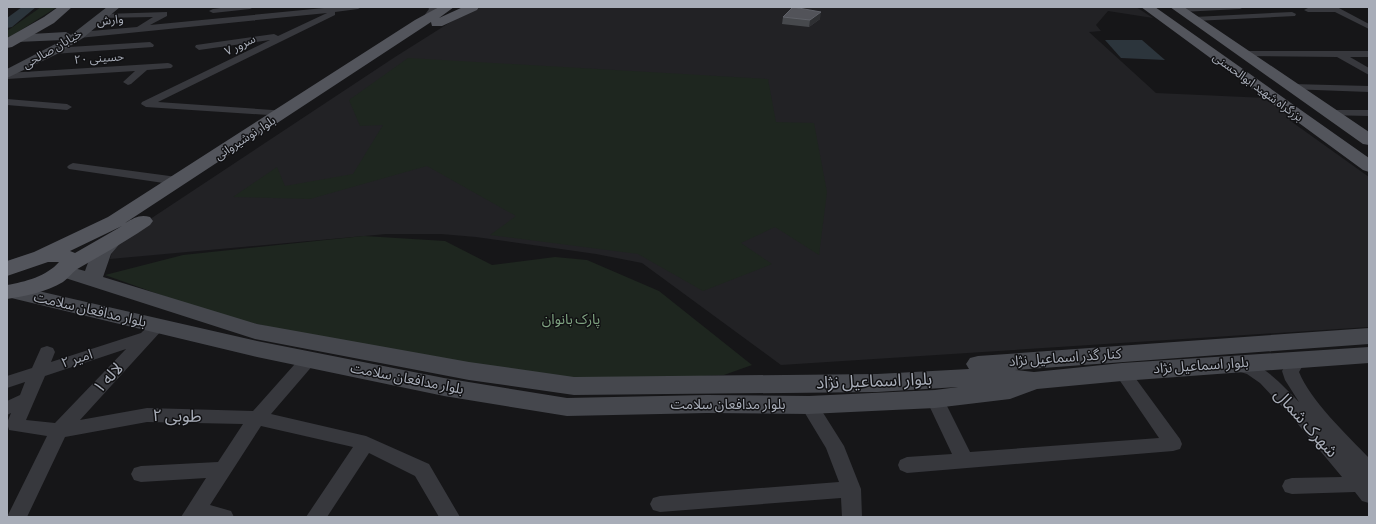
<svg xmlns="http://www.w3.org/2000/svg" width="1376" height="524" font-family="'Alegreya Sans','Noto Sans Arabic',sans-serif">
	<style>
		.built { fill: #222225 }
		.green { fill: #1e261f }
		.water { fill: #2c353c }
		.lines { fill: none; stroke-linecap: round; stroke-linejoin: round }
		.river { fill: #2c353c; fill-rule: evenodd }
		.minor { fill: #37383d; fill-rule: evenodd }
		.secondary { fill: #45474d; fill-rule: evenodd }
		.primary { fill: #53555c; fill-rule: evenodd }
		.wall { fill: #47494d }
		.shaded-wall { fill: #2f3033 }
		.building { fill: #525359; stroke: #5f6168 }
		.labels { text-anchor: middle; dominant-baseline: central; stroke-width: 3; stroke-linejoin: round; paint-order: stroke }
		.far-street-label { font-size: 12px; fill: #a8adb8; stroke: #111113 }
		.street-label { font-size: 14px; fill: #a8adb8; stroke: #111113 }
		.park-label { font-size: 14px; fill: #7fa381; stroke: #111113 }
		.near-street-label { font-size: 17px; fill: #a8adb8; stroke: #111113 }
	</style>
	<rect width="100%" height="100%" fill="#161618"/>
	<path class="built" d="M485 7H1136L1153 18 1108 11 1096 25 1101 31 1089 32 1156 93 1267 98 1296 120 1292 122 1369 177V327L781 365 642 263 596 254 476 237 441 234H386L110 259 113 249 120 239 395 57 449 23 474 9Z"/>
	<path class="green" d="M41 7H57L7 39V31Z
		M408 58 768 79 776 122 814 123 827 192 819 255 775 227 741 243 772 264 703 291 638 254 490 235 516 216 427 166 310 199 233 197 277 167 285 186 353 174 383 125 360 126 349 100Z
		M364 236 445 241 492 265 555 257 587 260 659 291 752 365 724 375 569 382 304 335 214 314 105 275 183 255Z"/>
	<path class="water" d="M1105 40H1142L1165 60 1121 58Z"/>
	<g class="lines">
		<path class="river" d="M22 7H36L12 27 7 28V18Z"/>
		<path class="minor" d="M228 7H254L250 9 213 13 209 11 213 9Z
			M334 7H362L358 9 335 12V15L158 102 287 111 288 113 283 116 146 107 141 104 142 102 270 40 199 50 195 47 196 45 274 34 278 36 327 13 79 38 75 35 79 32 137 27 153 17 100 18V14H103L167 12V16L150 25Z
			M428 7H436L437 9 428 22H422L421 20 429 9Z
			M1194 7H1244L1240 9 1181 12 1177 10 1181 8Z
			M1337 7 1369 24V29L1335 12H1308L1304 10 1308 8Z
			M1292 12 1296 14 1295 16 1194 21 1190 19 1194 17Z
			M150 42 154 45 153 47 53 54 49 51 53 48Z
			M1244 51H1369V57H1350L1369 68V75L1337 57 1241 56 1240 54Z
			M168 63 171 64 173 66 171 68 147 70 131 84 128 85 123 82 135 71 7 79V73Z
			M1292 84 1369 86V92L1289 89 1287 87Z
			M7 99 67 104 72 107 67 110 7 105Z
			M1329 110H1369V116L1325 115 1324 113 1325 111Z
			M73 163 177 177 181 178 183 181 181 184 177 185 69 169 67 167 69 165Z
			M158 320 163 321 166 325 163 329 80 420 147 408 253 411 302 356 308 354 314 356 316 360 314 364 271 414 366 436 429 464 460 517H439L415 476 369 453 327 517H306L353 447 261 426 210 505 231 511 234 517H181L206 478 141 482 134 480 131 474 134 468 141 466 218 462 243 424 147 422 65 437 27 517H7L47 436 9 430 7 423 11 413 7 415V401L20 395 25 382 7 388V376L32 368 41 348 47 346 53 348 55 352 51 362 141 333 153 321ZM126 349 55 423 26 420 45 376Z
			M1298 354 1304 356 1306 360 1299 372C1310 400 1347 435 1369 458V503L1362 501 1355 492 1292 494 1285 492 1282 486 1285 480 1292 478 1342 477 1292 417 1260 383 1247 374 1231 369 1229 365 1231 361C1256 354 1283 386 1299 402L1285 380 1282 371 1292 356Z
			M1122 366 1128 368 1180 439 1182 444 1180 449 1173 451 907 473 900 470 898 465 900 460 907 457 952 454 926 399 929 394 935 393 941 394 970 452 1159 438 1114 372 1116 368Z
			M809 398 815 400 844 446 861 489 862 517H842L841 498 660 512 653 510 650 504 653 498 660 496 839 482 826 448 800 405 803 400Z"/>
		<path class="secondary" d="M107 7H120L83 38 57 54 7 78V69L63 40 17 42 13 41 11 38 13 35 66 32 71 35Z
			M112 235 119 237 122 241 111 254 103 277 257 324 469 362 574 377 877 374 969 369 966 364 970 358 978 356 1369 328V344L1015 370 1034 372 1122 363 1369 347V363L1122 381 1037 389 1010 399 935 408 809 414 707 413 567 416 444 396 257 357 7 297V287L12 285 257 341 444 378 567 398 707 395 809 396 935 390 958 387 877 392 574 395 469 380 255 339 56 275 53 271 56 267 63 265 85 271C90 257 96 239 112 235Z"/>
		<path class="primary" d="M58 7H72L54 23 12 47 7 48V38L44 17Z
			M439 7H454L439 18 463 7H479L477 10 442 26H432L431 22 425 26 125 223C134 218 140 214 150 217L153 221 150 225C127 241 103 254 79 268 73 271 69 278 63 282 46 292 26 296 7 299V285C25 282 47 276 59 262H48L7 276V261L34 252 108 217 415 20ZM122 226 75 253 70 251Z
			M1141 7H1155L1369 158V172L1363 170Z
			M1170 7H1184L1369 132V145L1363 144Z"/>
	</g>
	<path class="wall" d="M783 17 820 19 809 27 782 24Z"/>
	<path class="shaded-wall" d="M821 12 820 19 809 27 810 20Z"/>
	<path class="building" d="M793 7 821 12 810 20 783 17Z"/>
	<g class="labels">
		<g class="far-street-label">
			<text transform="translate(110 20) rotate(-6)">وارش</text>
			<text transform="translate(240 45) rotate(-26)">سرور ۷</text>
			<text transform="translate(52 49) rotate(-30)">خيابان صالحی</text>
			<text transform="translate(99 58) rotate(-4)">حسینی ٢٠</text>
			<text transform="translate(1258 87) rotate(36)">بزرگراه شهید ابوالحسنی</text>
			<text transform="translate(245 138) rotate(-33)">بلوار نوشیروانی</text>
		</g>
		<g class="street-label">
			<text transform="translate(90 310) rotate(13)">بلوار مدافعان سلامت</text>
			<text transform="translate(1065 358) rotate(-4)">کنار گذر اسماعیل نژاد</text>
			<text transform="translate(77 359) rotate(-18)">امیر ۲</text>
			<text transform="translate(1201 366) rotate(-4)">بلوار اسماعیل نژاد</text>
			<text transform="translate(407 379) rotate(11)">بلوار مدافعان سلامت</text>
			<text x="728" y="405">بلوار مدافعان سلامت</text>
		</g>
		<g class="park-label">
			<text x="571" y="320">پارک بانوان</text>
		</g>
		<g class="near-street-label">
			<text transform="translate(108 378) rotate(-47)">لاله ۱</text>
			<text transform="translate(874 381) rotate(-2)">بلوار اسماعیل نژاد</text>
			<text transform="translate(177 416) rotate(1)">طوبی ۲</text>
			<text transform="translate(1306 423) rotate(48)">شهرک شمال</text>
		</g>
	</g>
	<rect width="1376" height="524" fill="none" stroke="#a8adb8" stroke-width="16"/>
</svg>
